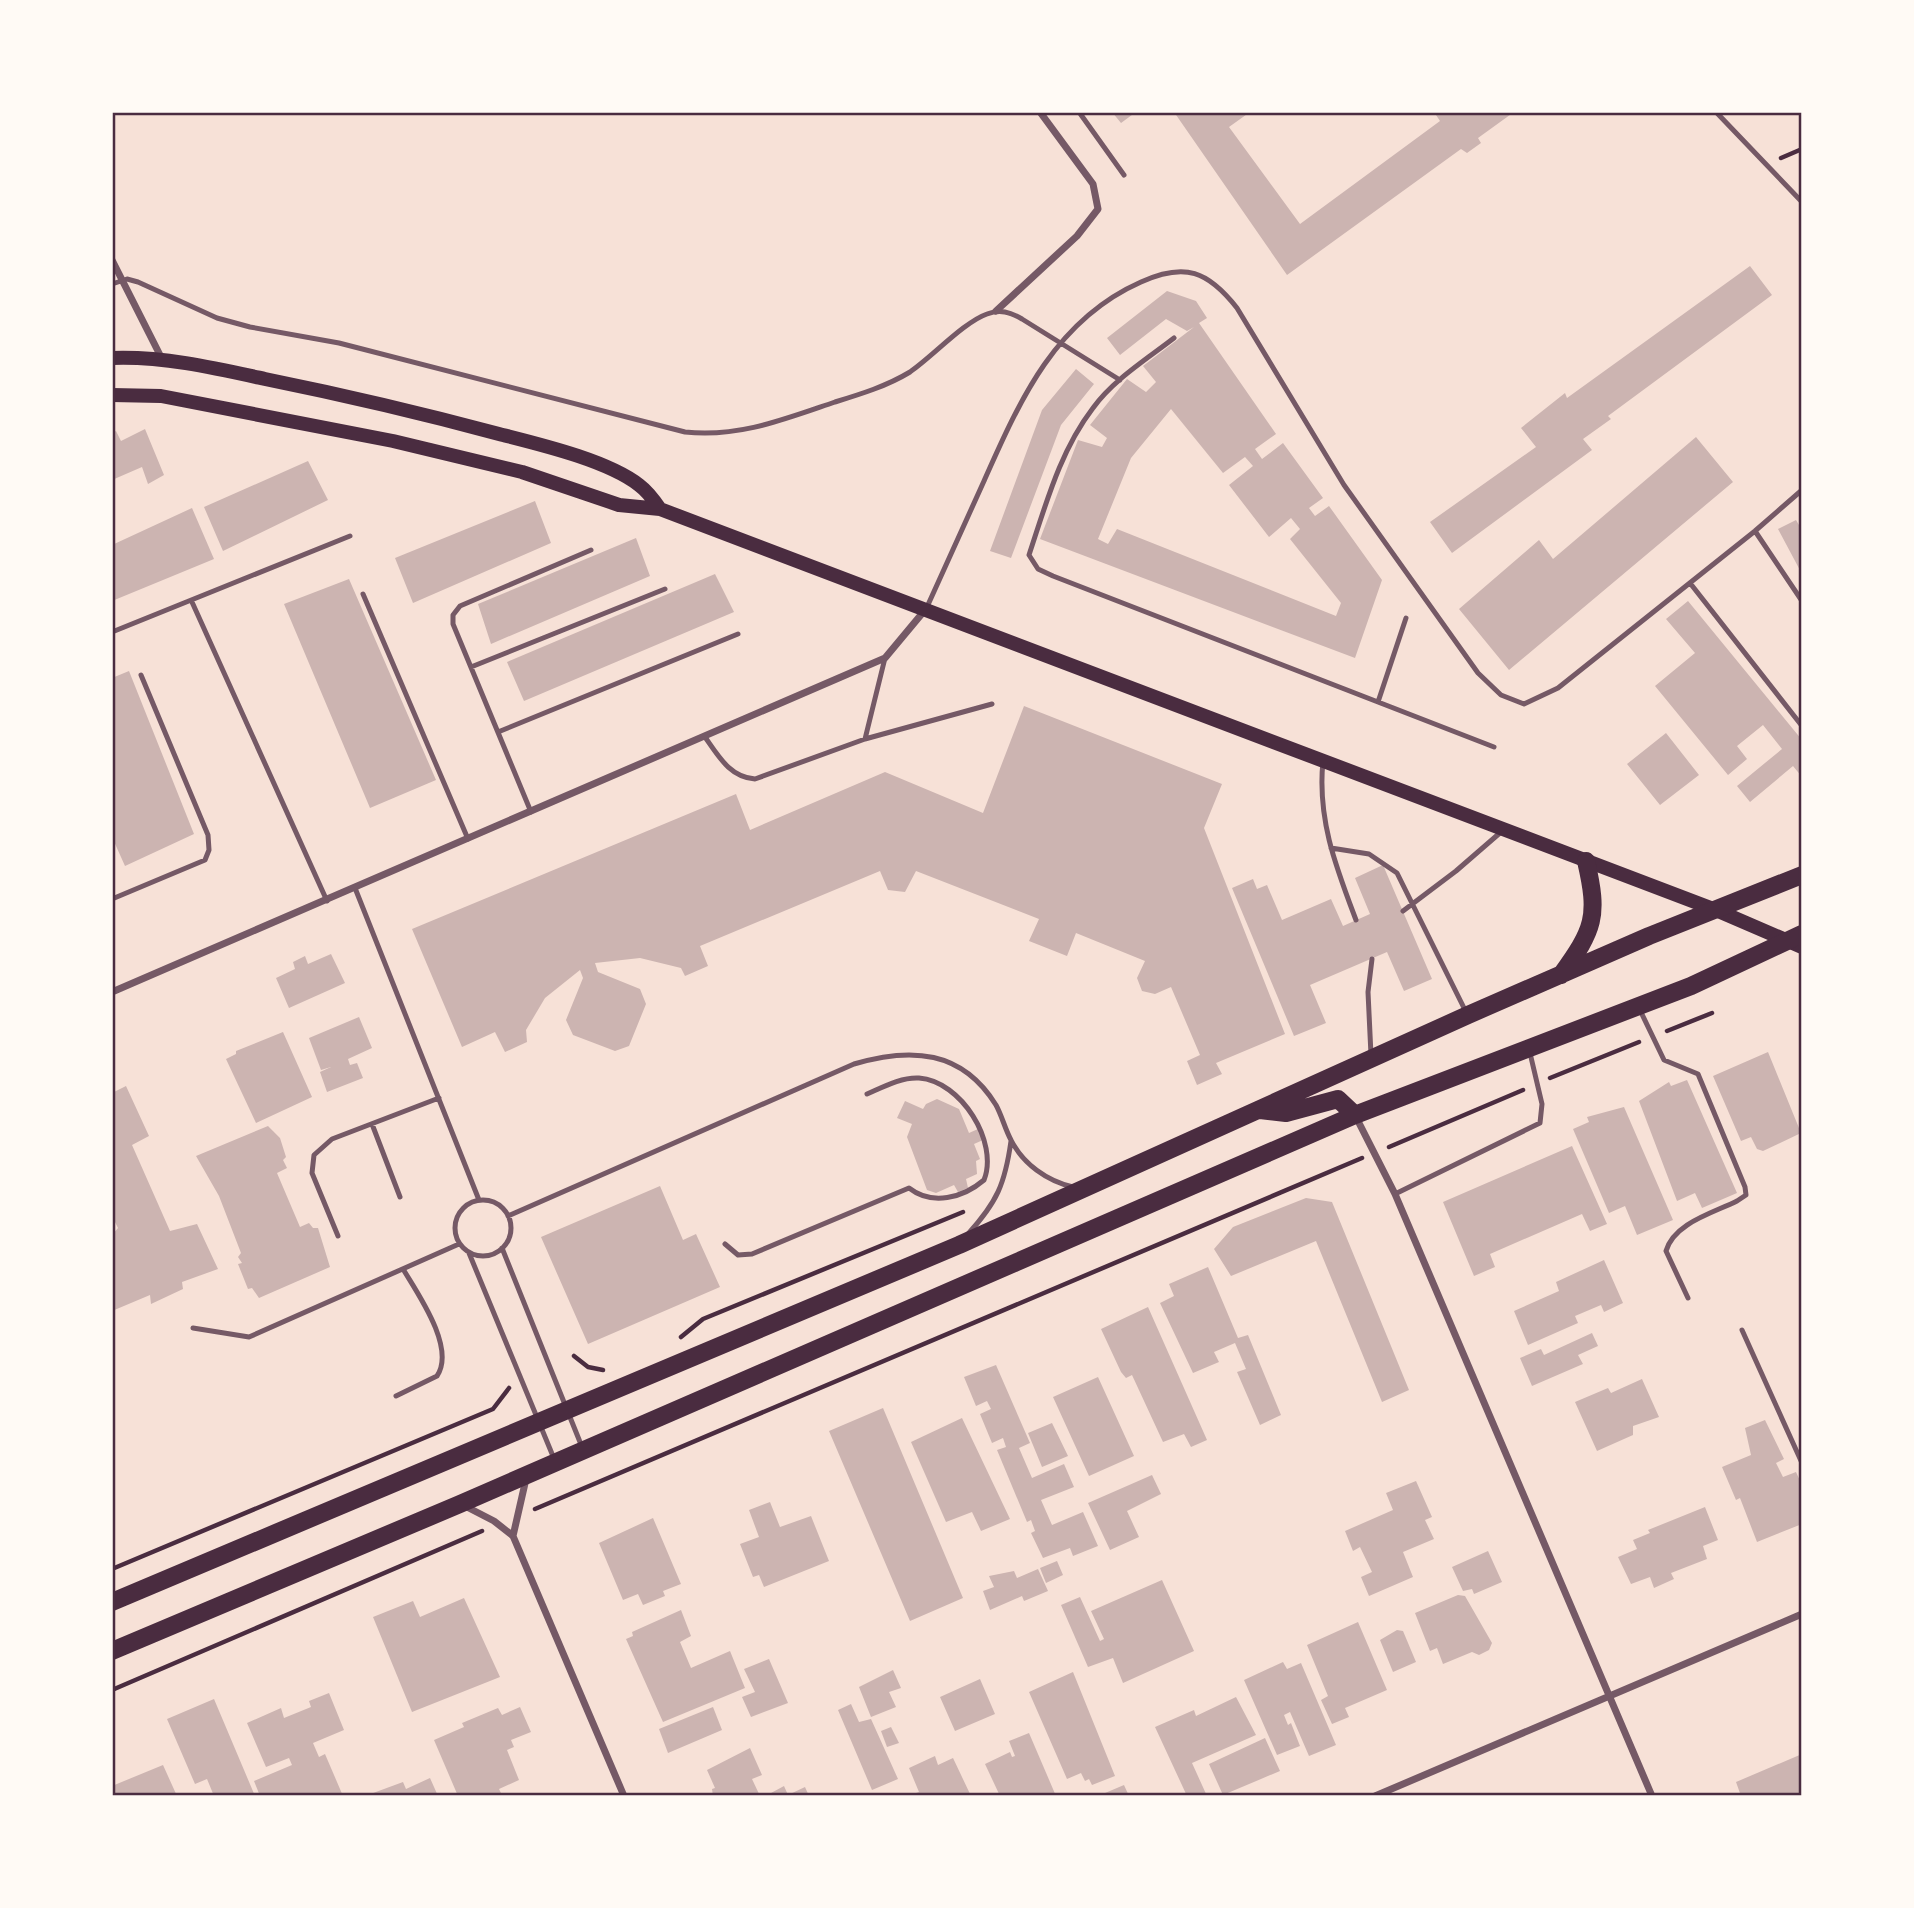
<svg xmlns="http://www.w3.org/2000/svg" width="1914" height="1908" font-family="'Fira Sans',sans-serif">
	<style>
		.building { fill: #ccb4b1; fill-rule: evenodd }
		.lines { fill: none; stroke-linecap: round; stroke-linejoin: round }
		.path { stroke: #4a2c40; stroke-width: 4.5 }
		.service { stroke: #755966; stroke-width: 5 }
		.minor { stroke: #755966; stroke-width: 7 }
		.secondary { stroke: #4a2c40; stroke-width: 14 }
		.primary { stroke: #4a2c40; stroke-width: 18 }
		.neatline { fill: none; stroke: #4a2c40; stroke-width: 2.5 }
	</style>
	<rect width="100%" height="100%" fill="#f7e1d7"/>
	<path class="building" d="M1112 112H1136L1121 123Z
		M1174 112H1250L1229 127 1300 224 1440 121 1434 112H1514L1478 138 1481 143 1467 153 1461 149 1287 275Z
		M1750 266 1772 295 1608 416 1611 419 1583 439 1592 450 1452 553 1430 522 1536 447 1521 428 1565 393 1567 398Z
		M1167 291 1196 301 1207 318 1199 323 1276 434 1255 449 1262 459 1283 443 1323 498 1309 508 1315 516 1329 506 1382 580 1355 658 1040 539 1078 440 1102 447 1107 438 1090 425 1127 379 1146 392 1156 382 1143 366 1194 327 1187 331 1166 319 1120 355 1107 338ZM1171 409 1223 473 1245 457 1253 466 1229 485 1269 537 1291 518 1300 529 1290 539 1341 603 1336 616 1117 529 1108 544 1098 539 1131 458Z
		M1076 369 1094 384 1061 425 1011 558 990 551 1042 410Z
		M145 429 164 475 148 484 142 467 112 480V433L116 431 121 441Z
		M1696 437 1733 482 1509 670 1459 609 1539 540 1553 559Z
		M308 461 328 500 223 551 204 507Z
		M535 501 551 543 413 603 395 558Z
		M192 508 214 559 112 601V545Z
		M1796 520 1802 530V574L1778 529Z
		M636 538 650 576 491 644 478 604Z
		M715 574 734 612 524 701 507 662Z
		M349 579 436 780 370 808 284 604Z
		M1688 601 1802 740V777L1793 766 1750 802 1737 786 1782 749 1763 725 1737 746 1747 759 1728 775 1655 686 1695 653 1666 619Z
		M129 671 194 834 125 866 112 837V678Z
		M1024 706 1222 784 1204 828 1285 1034 1216 1063 1222 1074 1197 1085 1187 1061 1200 1055 1171 987 1155 994 1142 991 1137 978 1145 961 1076 933 1067 956 1029 941 1039 919 916 871 905 892 888 890 880 871 700 946 708 966 685 976 681 968 640 958 595 963 598 972 640 989 646 1004 629 1046 615 1051 573 1035 566 1020 583 978 580 970 545 998 526 1030 527 1042 505 1052 495 1032 462 1047 412 929 736 794 750 830 885 772 983 813Z
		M1666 733 1699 775 1660 805 1627 764Z
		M1383 865 1432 979 1404 991 1387 952 1310 985 1326 1023 1294 1036 1232 888 1253 879 1257 889 1267 885 1282 920 1331 899 1343 926 1370 914 1355 878Z
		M331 954 345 983 289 1008 276 978 295 969 293 962 305 956 308 964Z
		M359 1017 372 1048 348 1059 350 1065 357 1063 363 1078 327 1092 320 1072 331 1067 321 1070 309 1038Z
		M283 1032 312 1097 256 1123 226 1059 236 1054V1051Z
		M1768 1052 1801 1133 1763 1151 1757 1149 1751 1137 1741 1141 1713 1076Z
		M1687 1080 1737 1193 1702 1208 1695 1193 1677 1201 1639 1101 1669 1082 1671 1086Z
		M126 1086 149 1136 132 1145 170 1231 197 1224 218 1269 182 1282 183 1289 151 1304 150 1295 112 1311V1235L118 1228 112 1216V1093Z
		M937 1099 959 1109 969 1133 978 1129 983 1140 974 1144 980 1159 976 1161 977 1174 966 1179 968 1188 958 1192 954 1185 936 1193 927 1190 907 1137 912 1124 897 1118 905 1101 923 1109 926 1104Z
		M1624 1107 1673 1220 1637 1235 1625 1206 1609 1213 1573 1129 1589 1122 1587 1117Z
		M268 1126 280 1138 286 1157 283 1160 287 1168 277 1173 300 1227 309 1223 313 1228H318L330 1267 259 1298 252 1288 248 1289 238 1264 242 1263 238 1257 241 1253 219 1196 196 1156Z
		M1572 1146 1607 1224 1590 1231 1582 1214 1490 1254 1495 1267 1474 1276 1443 1202Z
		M660 1186 683 1240 696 1234 720 1287 588 1344 541 1237Z
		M1306 1198 1332 1202 1409 1390 1382 1402 1316 1241 1231 1276 1214 1249 1233 1227Z
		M1604 1260 1623 1303 1604 1312 1601 1305 1575 1316 1578 1323 1528 1345 1514 1311 1559 1291 1556 1282Z
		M1208 1267 1238 1338 1248 1335 1281 1415 1260 1425 1237 1372 1246 1369 1235 1343 1214 1352 1219 1362 1193 1373 1160 1303 1174 1296 1169 1284Z
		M1148 1307 1207 1440 1191 1447 1184 1434 1163 1442 1132 1375 1126 1378 1121 1372 1101 1329Z
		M1592 1333 1598 1346 1578 1355 1583 1364 1532 1386 1520 1358 1541 1349 1544 1355Z
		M996 1365 1030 1443 1019 1448 1032 1478 1064 1464 1074 1487 1041 1500 1052 1525 1083 1512 1098 1546 1073 1556 1070 1548 1043 1558 1031 1533 1035 1531 1031 1520 1027 1522 997 1450 1006 1447 1003 1438 992 1443 980 1414 991 1409 987 1401 976 1406 964 1377Z
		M1098 1377 1134 1456 1089 1476 1053 1397Z
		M1642 1379 1659 1417 1633 1426V1435L1597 1451 1575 1402 1608 1388 1611 1393Z
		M883 1408 963 1598 910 1621 829 1431Z
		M962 1418 1010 1519 981 1531 972 1512 946 1522 911 1442Z
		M1765 1420 1784 1459 1776 1463 1783 1477 1796 1472 1802 1485V1524L1757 1542 1740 1498 1736 1500 1722 1467 1751 1455 1745 1428Z
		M1052 1423 1068 1456 1042 1467 1028 1433Z
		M1152 1475 1161 1494 1127 1511 1139 1537 1110 1550 1088 1503Z
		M1416 1481 1432 1517 1425 1520 1434 1539 1403 1552 1413 1577 1369 1596 1361 1577 1372 1572 1360 1547 1353 1551 1345 1531 1393 1510 1386 1493Z
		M770 1502 780 1527 811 1516 829 1561 764 1587 759 1575 753 1577 740 1544 759 1537 749 1510Z
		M1705 1507 1718 1540 1703 1546 1707 1559 1671 1573 1674 1579 1654 1588 1650 1577 1631 1584 1618 1557 1637 1549 1633 1540 1650 1533 1648 1530Z
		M653 1518 681 1584 663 1591 665 1596 643 1605 638 1594 623 1600 599 1543Z
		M1488 1551 1502 1582 1474 1594 1472 1589 1463 1591 1452 1567Z
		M1057 1561 1063 1575 1046 1583 1040 1568Z
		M1038 1569 1048 1591 1024 1601 1022 1596 990 1610 983 1591 994 1587 989 1576 1014 1571 1017 1578Z
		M1162 1580 1194 1651 1123 1683 1113 1658 1088 1667 1061 1605 1080 1597 1100 1641 1104 1639 1091 1611Z
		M1458 1595 1465 1596 1492 1643 1489 1650 1479 1655 1472 1652 1443 1664 1437 1648 1430 1651 1415 1613Z
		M464 1598 500 1677 412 1712 373 1617 413 1601 420 1617Z
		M681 1610 691 1636 680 1642 691 1668 730 1651 745 1688 663 1722 626 1639 633 1636 632 1632Z
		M1358 1622 1387 1690 1345 1708 1349 1717 1332 1724 1321 1700 1328 1696 1307 1645Z
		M1397 1630 1403 1631 1416 1662 1393 1672 1380 1640Z
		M769 1659 788 1703 751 1717 742 1697 755 1692 744 1669Z
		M1283 1662 1287 1669 1301 1663 1336 1745 1309 1756 1290 1712 1284 1715 1288 1725 1291 1723 1300 1746 1277 1755 1244 1680Z
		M893 1670 901 1688 889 1692 896 1707 871 1717 859 1687Z
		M1073 1672 1115 1776 1092 1785 1089 1779 1085 1781 1081 1773 1067 1779 1029 1692Z
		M980 1679 995 1714 955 1731 940 1697Z
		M329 1693 344 1730 313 1743 319 1757 325 1754 343 1796H260L254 1781 292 1765 289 1758 266 1767 247 1723 281 1708 284 1718 311 1707 309 1701Z
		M1236 1697 1256 1735 1192 1763 1207 1796H1187L1155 1727 1194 1710 1196 1716Z
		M214 1699 255 1796H247L246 1793 239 1796H214L207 1779 195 1784 167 1719Z
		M851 1704 859 1722 871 1719 898 1779 872 1790 838 1710Z
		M520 1707 531 1732 511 1740 514 1747 507 1750 519 1780 499 1789 502 1795 499 1796H458L434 1740 464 1727 462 1723 498 1708 502 1715Z
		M713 1707 722 1730 668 1753 659 1729Z
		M891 1727 899 1743 887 1747 881 1731Z
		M1029 1733 1056 1796H1000L985 1764 1010 1752 1012 1757 1015 1756 1009 1741Z
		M1265 1738 1280 1771 1223 1795 1209 1764Z
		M750 1748 762 1775 752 1779 760 1796H713L712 1789 715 1788 707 1770Z
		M1802 1754V1788L1799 1789 1802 1796H1741L1736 1782Z
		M935 1756 938 1765 953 1758 971 1796H917L916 1793 919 1792 909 1768Z
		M163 1765 177 1796H113L112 1786Z
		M430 1778 438 1796H365L403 1782 406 1789Z
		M1124 1785 1129 1796H1098Z
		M784 1786 788 1795 805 1787 809 1796H773L771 1793Z"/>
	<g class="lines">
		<path class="path" d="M1781 158 1802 149
			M1667 1031 1712 1013
			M1550 1078 1639 1042
			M1389 1147 1523 1090
			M681 1337 703 1319 963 1212
			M574 1356 588 1367 603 1370
			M535 1509 1362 1158
			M112 1569 493 1409 509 1388
			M112 1690 482 1531"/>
		<path class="service" d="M1079 112 1124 175
			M1716 112 1802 202
			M112 284 127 279 138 282 217 318 250 327 339 343 685 432C738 438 785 419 835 402 861 394 887 386 910 372 932 357 964 322 987 314 1000 309 1010 312 1022 319L1120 380
			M1174 338C1147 359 1113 380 1093 408 1060 451 1046 504 1029 555L1038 569 1053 576 1494 747
			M1755 531 1802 601
			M1690 583 1802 726
			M363 594 468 839
			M192 602 327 901
			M927 607C946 565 965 523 984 481 1020 400 1055 320 1141 282 1185 262 1208 271 1237 308L1344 485 1478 673 1501 695 1524 704 1558 688 1755 531 1802 490
			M112 632 350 536
			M471 667 665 589
			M1378 702 1406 618
			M498 732 738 634
			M705 737C719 757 730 777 755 779L865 739 992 704
			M865 739 885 658
			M1323 761C1317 819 1336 867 1356 920
			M531 812 453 624V615L460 606 591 550
			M1331 848 1369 854 1397 873 1466 1012
			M355 888 479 1200
			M112 899 205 860 209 850 208 835 141 675
			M1403 911 1456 871 1501 832
			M1639 1008 1664 1060 1698 1074 1745 1187 1746 1195 1737 1201C1713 1213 1674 1223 1666 1251L1688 1298
			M1371 1055 1368 992 1372 959
			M372 1124 400 1197
			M1395 1194 1540 1123 1542 1104 1530 1053
			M455 1228a28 28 0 1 1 56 0a28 28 0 1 1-56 0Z
			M508 1216 854 1064C911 1047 962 1050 996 1105 1002 1116 1005 1129 1011 1140 1023 1164 1047 1181 1073 1187
			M968 1234C997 1202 1005 1184 1011 1141
			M338 1236 312 1173 314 1155 332 1139 439 1098
			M725 1244 738 1255 752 1254 909 1188C932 1206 963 1198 984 1180 999 1142 961 1081 919 1078 901 1077 883 1087 867 1094
			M502 1248 582 1447
			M469 1253 555 1461
			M193 1328 249 1337 459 1244
			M1742 1330 1802 1463
			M396 1396 437 1376C456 1348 418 1294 403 1269"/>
		<path class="minor" d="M112 260 162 359
			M996 311 1077 236 1098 209 1093 184 1040 112
			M112 992 885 658 925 610
			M1356 1117 1395 1194 1652 1796
			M463 1505 494 1521 513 1536 624 1796
			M513 1536 526 1479
			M1375 1796 1802 1614"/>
		<path class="secondary" d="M112 358C163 356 215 368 265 379 344 395 421 413 499 434 538 444 607 460 639 485 647 491 654 500 660 509
			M112 395 161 396 393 441 522 472 619 505 660 509 1716 910 1802 947"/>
		<path class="primary" d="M1561 975C1594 929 1599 917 1586 861
			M1260 1110 1286 1113 1338 1099 1355 1115
			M112 1602 959 1245 1468 1015 1649 936 1802 875
			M112 1651 460 1504 1355 1115 1691 986 1802 934"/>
	</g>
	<rect width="1914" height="1908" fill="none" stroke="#fffaf5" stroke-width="228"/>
	<rect x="114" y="114" width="1686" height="1680" class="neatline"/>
</svg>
